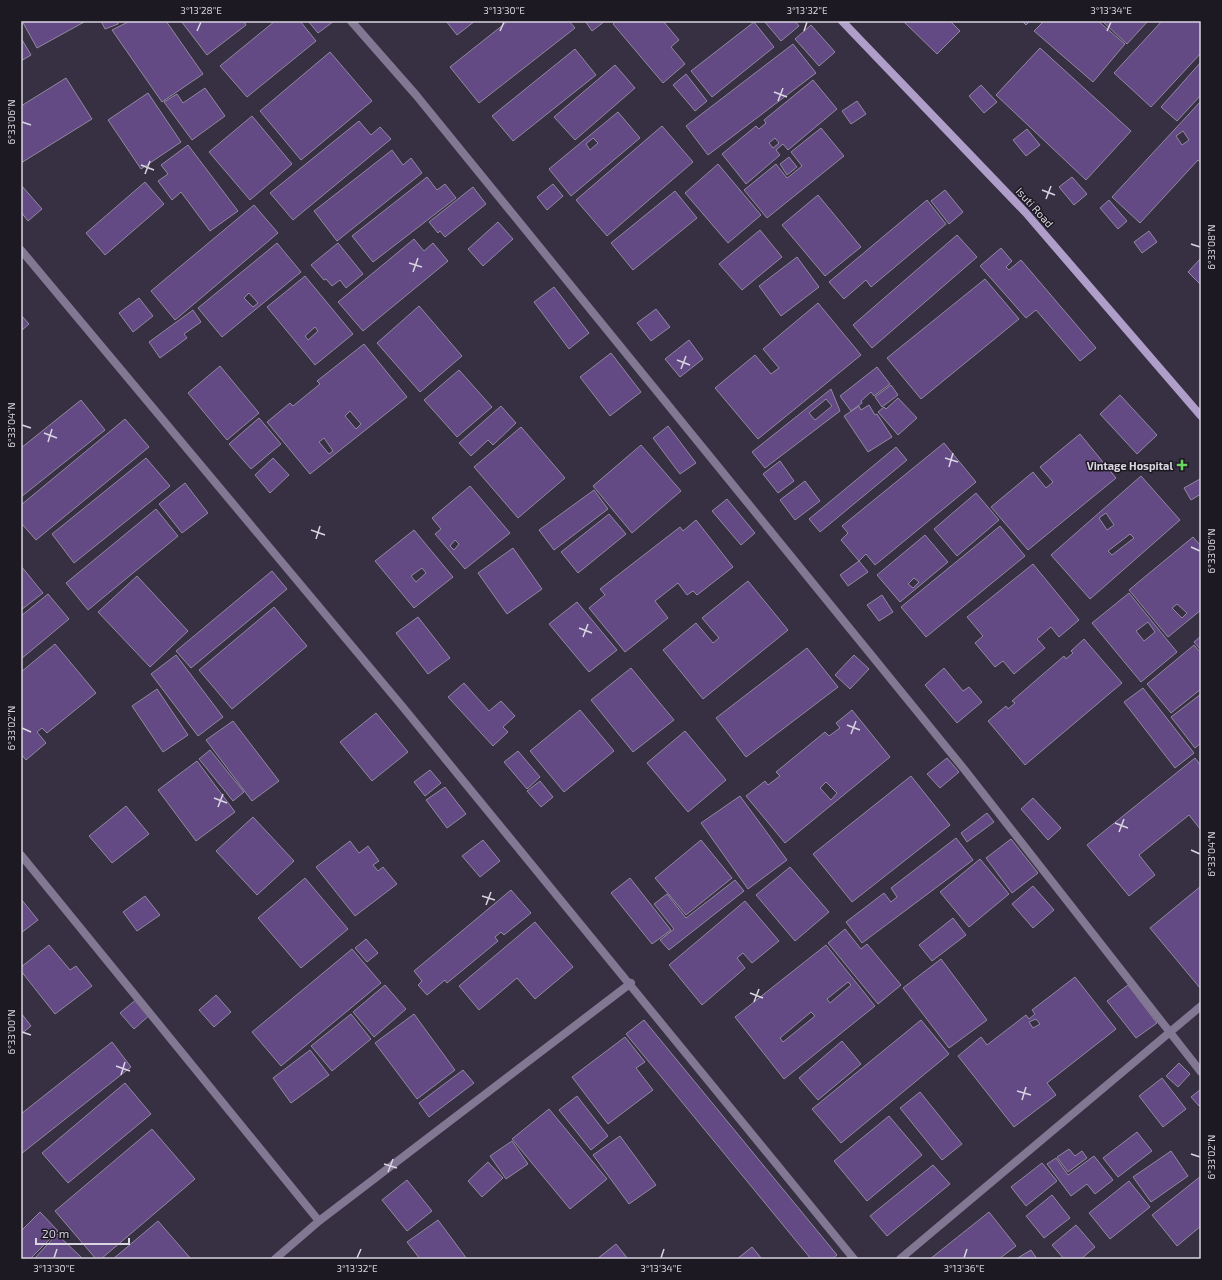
<svg xmlns="http://www.w3.org/2000/svg" width="1222" height="1280" font-family="'Exo 2',sans-serif">
	<style>
		.building { fill: #634a84; stroke: #91899f; fill-rule: evenodd }
		.lines { fill: none; stroke-linecap: round; stroke-linejoin: round }
		.street { stroke: #837893; stroke-width: 8 }
		.secondary { stroke: #af9eca; stroke-width: 8 }
		.ticks { fill: none; stroke: #d9d5e1; stroke-width: 1.5 }
		.poi-dot { fill: #6ad363; stroke: #1d1922; stroke-width: 1.5 }
		.labels { text-anchor: middle; dominant-baseline: central; stroke-width: 3; stroke-linejoin: round; paint-order: stroke }
		.street-label { font-size: 11px; fill: #d9d5e1; stroke: #1d1922 }
		.poi-label { font-size: 11px; font-weight: bold; fill: #d9d5e1; stroke: #1d1922; text-anchor: end }
		.neatline { fill: none; stroke: #d9d5e1; stroke-width: 1.5 }
		.ticks-label { font-size: 10px; text-anchor: middle; fill: #d9d5e1 }
	</style>
	<rect width="100%" height="100%" fill="#372f42"/>
	<path class="building" d="M22 21H86L37 48Z
		M101 21H118V24L105 29Z
		M130 21H166L203 74 162 102 112 30Z
		M181 21H244L246 25 207 55Z
		M275 21H300L316 41 247 97 220 66Z
		M308 21H334L318 33Z
		M446 21H475L457 35Z
		M508 21H569L575 28 479 103 450 67Z
		M585 21H605L592 31Z
		M616 21H663L679 40 671 47 685 64 663 83 613 24Z
		M764 21H795L799 26 781 41Z
		M903 21H950L960 31 937 54Z
		M1022 21H1030L1026 25Z
		M1044 21H1098L1125 44 1093 82 1034 31Z
		M1102 21H1148L1127 44Z
		M1162 21H1201V53L1151 107 1114 73Z
		M754 22 774 47 712 97 691 71Z
		M811 25 835 52 819 66 795 39Z
		M21 38 31 55 21 61Z
		M793 44 816 73 708 155 686 126Z
		M1040 48 1131 131 1086 180 996 95Z
		M575 49 596 75 513 141 492 116Z
		M330 52 372 101 301 160 260 111Z
		M1201 62V95L1177 121 1161 107Z
		M615 65 635 88 575 140 554 117Z
		M686 74 707 101 695 111 673 85Z
		M66 78 92 119 21 163V106Z
		M813 80 837 109 788 150 783 144 776 150 780 155 746 184 722 154 756 126 759 129 766 123 764 120ZM775 138 779 143 773 148 769 143Z
		M981 85 997 102 984 113 969 96Z
		M205 88 225 116 192 140 164 102 177 94 183 103Z
		M148 93 181 142 141 169 108 120Z
		M857 101 866 114 851 124 842 111Z
		M1201 101V161L1200 162 1198 160 1140 223 1112 197ZM1183 131 1189 140 1182 145 1176 136Z
		M618 112 640 138 571 196 549 169ZM593 138 598 143 590 150 586 144Z
		M252 116 292 164 250 200 209 152Z
		M359 121 371 135 380 127 391 139 293 220 270 193Z
		M662 126 693 162 607 236 576 200Z
		M821 128 844 156 767 218 744 190 776 164 787 178 791 175 802 166 791 152Z
		M1027 129 1040 145 1026 156 1013 140Z
		M188 145 238 211 210 231 181 192 172 200 158 181 168 174 161 165Z
		M392 150 403 165 411 158 422 173 337 241 314 211Z
		M789 157 797 167 787 175 780 164Z
		M718 164 761 215 728 243 685 193Z
		M427 177 437 190 445 184 456 198 373 262 352 236Z
		M1072 177 1087 194 1074 205 1059 187Z
		M145 182 164 204 105 255 86 233Z
		M553 184 563 196 547 210 537 197Z
		M21 185 42 209 28 221 21 212Z
		M473 187 486 204 445 237 440 231 438 233 429 222Z
		M945 190 963 212 949 224 931 201Z
		M675 191 697 218 633 270 611 243Z
		M818 195 861 247 825 276 782 225Z
		M927 200 946 224 871 287 866 280 844 299 829 282Z
		M1109 200 1127 221 1118 229 1100 208Z
		M254 205 278 233 175 320 151 291Z
		M498 222 513 239 483 266 468 249Z
		M760 230 782 257 742 290 719 264Z
		M1149 231 1157 242 1142 253 1134 242Z
		M957 235 977 257 872 348 853 325Z
		M414 239 424 251 433 243 448 261 363 331 338 302Z
		M277 243 301 272 222 337 198 308ZM249 293 258 303 253 307 244 298Z
		M338 243 363 274 346 288 340 280 332 286 326 279 324 280 311 265Z
		M1001 248 1012 261 1006 267 1009 270 1021 260 1096 348 1080 361 1036 310 1026 318 980 266Z
		M797 257 819 287 781 316 759 286Z
		M1201 258V285L1188 272Z
		M305 276 353 334 315 365 267 307ZM315 327 318 331 308 340 305 336Z
		M985 279 1019 319 921 399 887 358Z
		M554 287 589 333 569 349 534 302Z
		M139 298 153 316 133 332 119 313Z
		M818 303 861 355 758 439 715 388 755 355 771 374 779 368 763 349Z
		M419 306 462 356 420 392 377 343Z
		M656 309 670 327 651 341 637 323Z
		M193 310 201 322 184 334 187 338 160 358 149 342Z
		M21 315 29 324 21 331Z
		M689 340 703 359 680 377 665 359Z
		M364 344 407 397 310 474 267 422 290 403 293 406 320 384 317 381ZM350 411 361 424 356 429 345 416ZM324 438 333 451 329 454 319 442Z
		M611 353 641 392 610 416 580 377Z
		M220 366 259 413 227 440 188 393Z
		M877 367 890 384 874 396 871 392 861 401 862 403 851 411 840 396Z
		M459 370 492 407 457 437 424 400Z
		M891 385 898 395 882 407 875 397Z
		M831 389 840 411 765 468 752 452ZM826 399 832 406 815 420 809 413Z
		M1120 395 1157 435 1137 454 1100 414Z
		M898 398 917 418 898 435 878 412 884 407 886 409Z
		M81 400 105 430 21 497V448Z
		M869 405 875 415 877 414 892 437 868 452 844 416 859 406 861 410Z
		M501 406 516 423 493 445 488 440 471 456 459 443Z
		M259 418 281 444 251 469 229 444Z
		M125 419 149 447 36 540 21 523V505Z
		M668 426 696 463 680 474 653 438Z
		M521 427 565 478 518 518 474 467Z
		M1080 434 1116 478 1028 550 991 507 1033 472 1046 488 1053 482 1040 467Z
		M944 443 976 482 875 565 866 554 859 561 841 540 848 533 842 526Z
		M641 445 681 491 632 533 593 486Z
		M896 447 907 460 820 532 809 519Z
		M146 458 170 486 74 563 52 534Z
		M273 458 289 475 270 493 255 475Z
		M780 461 794 481 778 493 763 474Z
		M1141 476 1180 520 1090 599 1051 555ZM1106 513 1114 525 1107 530 1099 518ZM1130 534 1134 538 1112 555 1108 551Z
		M1200 479 1201 482V494L1191 500 1184 488Z
		M805 481 820 501 795 520 780 500Z
		M185 483 208 513 182 533 159 504Z
		M470 486 510 533 465 569 435 534 441 529 432 518ZM455 540 459 544 454 550 450 546Z
		M594 490 608 509 554 550 539 530Z
		M976 493 999 520 957 556 934 529Z
		M727 499 755 533 741 545 712 511Z
		M156 509 178 536 88 610 66 583Z
		M609 514 626 534 578 573 561 552Z
		M696 520 733 567 697 595 693 591 687 595 678 583 655 601 668 618 625 652 589 608 605 595 600 589 680 527 683 531Z
		M1000 526 1025 556 926 637 901 607Z
		M414 530 453 577 414 608 375 561ZM422 568 426 573 416 582 411 576Z
		M925 535 948 562 900 602 877 575ZM914 578 919 582 913 588 908 584Z
		M1193 537 1201 546V610L1168 637 1129 590ZM1177 604 1187 613 1182 618 1172 608Z
		M513 548 542 589 507 614 478 573Z
		M859 561 868 572 848 586 840 575Z
		M1033 564 1079 620 1059 637 1051 627 1037 639 1045 648 1014 674 1003 661 995 667 975 643 983 636 967 617Z
		M21 566 43 593 21 610Z
		M272 571 287 589 191 668 176 651Z
		M137 576 188 631 150 667 98 612Z
		M748 581 788 630 703 699 663 650 696 623 713 643 719 638 702 618Z
		M1129 593 1177 652 1141 682 1092 623ZM1148 622 1155 632 1144 641 1136 631Z
		M48 594 69 619 21 659V616Z
		M882 595 893 612 879 621 867 605Z
		M577 602 617 650 589 672 549 624Z
		M274 607 307 646 232 709 199 670Z
		M418 617 450 658 428 674 396 633Z
		M1201 636V650L1194 642Z
		M1084 639 1122 683 1025 765 988 721 1006 706 1008 709 1015 703 1012 701 1064 656 1066 659 1073 653 1071 651Z
		M55 644 96 693 47 733 42 728 37 732 46 743 26 760 21 754V672Z
		M1194 645 1201 653V689L1171 713 1147 684Z
		M807 648 838 687 746 757 716 718Z
		M176 655 223 717 198 736 151 674Z
		M854 655 869 669 850 689 835 675Z
		M631 668 674 720 633 752 591 700Z
		M944 668 963 691 969 687 982 702 957 723 925 685Z
		M464 683 489 711 501 701 515 716 503 727 508 732 493 746 448 697Z
		M1143 688 1194 753 1175 768 1124 702Z
		M157 689 188 735 163 752 132 706Z
		M1201 694V743L1195 748 1171 717Z
		M580 710 614 751 564 792 530 751Z
		M852 710 890 757 785 843 746 796 765 781 768 785 780 776 776 772 825 732 829 736 840 728 836 723ZM826 782 837 793 831 800 820 788Z
		M376 713 408 752 372 781 340 742Z
		M233 721 279 781 252 801 206 740Z
		M685 731 726 780 688 812 647 763Z
		M210 750 244 792 233 801 199 759Z
		M518 751 540 777 527 789 504 762Z
		M947 758 959 772 940 788 927 774Z
		M1195 758 1201 766V830L1189 815 1139 855 1155 875 1129 896 1087 845Z
		M197 761 235 812 196 841 158 790Z
		M430 770 441 783 425 796 414 782Z
		M911 776 950 825 852 902 813 854Z
		M540 781 553 797 541 807 527 791Z
		M445 787 466 814 447 828 426 800Z
		M740 796 787 860 748 889 701 823Z
		M1033 798 1061 828 1048 840 1021 809Z
		M126 806 149 834 112 863 89 836Z
		M987 813 994 822 967 842 961 833Z
		M253 817 294 861 257 895 216 851Z
		M956 838 973 860 862 943 846 922 884 893 891 902 897 897 891 888Z
		M1011 839 1038 873 1012 893 986 858Z
		M483 840 500 861 480 877 462 856Z
		M701 840 732 878 686 915 655 878Z
		M350 841 359 853 368 846 379 861 373 865 378 871 383 867 397 884 355 916 316 867Z
		M980 859 1009 894 969 927 940 892Z
		M790 867 829 912 795 941 756 895Z
		M305 878 348 929 301 968 258 918Z
		M630 878 671 930 652 944 611 893Z
		M735 880 744 891 669 950 660 940 674 929 654 904 667 894 686 918Z
		M1033 886 1054 910 1033 928 1012 904Z
		M1201 886V987L1200 988 1150 928Z
		M511 890 531 913 504 935 501 932 495 937 498 941 447 983 445 980 427 995 418 985 422 981 414 971Z
		M145 896 160 915 137 931 123 912Z
		M21 899 38 920 21 933Z
		M745 901 779 941 752 963 743 953 737 958 745 968 702 1005 669 965Z
		M953 918 966 935 932 961 919 945Z
		M535 922 573 967 535 999 517 978 479 1010 459 986Z
		M845 929 861 949 867 944 901 985 878 1004 828 943Z
		M366 939 378 953 367 962 355 948Z
		M49 945 70 970 76 966 92 986 55 1014 21 971V967Z
		M826 945 875 1006 784 1079 735 1017ZM848 982 851 985 830 1003 827 999ZM811 1012 815 1016 783 1042 780 1038Z
		M352 949 381 983 281 1066 252 1032Z
		M941 959 987 1020 949 1048 903 988Z
		M1075 977 1116 1029 1047 1083 1056 1095 1014 1127 958 1056 981 1037 987 1045 1026 1015 1029 1019 1035 1014 1032 1010ZM1036 1019 1040 1024 1033 1028 1029 1022Z
		M385 985 406 1009 374 1037 353 1012Z
		M1128 985 1157 1023 1136 1038 1107 1001Z
		M216 995 231 1012 214 1027 199 1010Z
		M138 998 152 1013 134 1029 120 1013Z
		M21 1013 31 1026 21 1034Z
		M351 1014 371 1039 332 1071 311 1046Z
		M414 1014 455 1070 417 1099 375 1043Z
		M644 1020 837 1255 832 1259H811L626 1034Z
		M921 1020 949 1054 841 1143 812 1109Z
		M625 1037 645 1062 636 1068 653 1090 608 1124 572 1077Z
		M842 1041 861 1064 818 1100 799 1078Z
		M112 1042 131 1067 21 1154V1114Z
		M310 1050 329 1075 291 1103 273 1078Z
		M1179 1063 1190 1074 1178 1087 1166 1076Z
		M463 1070 474 1083 429 1117 419 1103Z
		M1162 1078 1186 1109 1163 1127 1139 1096Z
		M125 1083 151 1114 68 1183 42 1153Z
		M1201 1089V1104L1199 1106 1191 1097Z
		M920 1092 962 1144 942 1160 900 1108Z
		M577 1096 608 1136 591 1150 559 1110Z
		M549 1109 607 1179 570 1209 512 1139Z
		M889 1116 922 1155 867 1201 834 1161Z
		M152 1129 195 1179 101 1259H96L55 1211Z
		M1137 1132 1152 1151 1118 1177 1103 1158Z
		M620 1136 656 1185 629 1204 593 1155Z
		M512 1141 528 1164 506 1179 490 1156Z
		M1069 1149 1075 1156 1082 1151 1087 1158 1068 1172 1057 1157Z
		M1171 1151 1188 1176 1151 1202 1133 1177Z
		M1094 1156 1113 1180 1095 1194 1087 1184 1071 1196 1047 1164 1056 1158 1068 1175Z
		M488 1162 503 1178 482 1197 468 1181Z
		M1042 1163 1057 1181 1026 1206 1011 1187Z
		M933 1165 950 1184 887 1236 870 1216Z
		M1201 1176V1226L1177 1246 1152 1215Z
		M407 1180 432 1211 407 1231 382 1200Z
		M1129 1181 1150 1207 1110 1239 1089 1213Z
		M1052 1195 1070 1218 1044 1238 1026 1216Z
		M40 1212 58 1231 30 1259H21V1231Z
		M989 1212 1016 1246 999 1259H930Z
		M438 1220 467 1259H420L407 1242Z
		M158 1221 191 1259H113Z
		M1076 1225 1095 1247 1081 1259H1064L1052 1245Z
		M57 1234 83 1259H34Z
		M616 1244 628 1259H597Z
		M752 1247 762 1259H737Z
		M1031 1250 1037 1259H1016Z"/>
	<g class="lines">
		<path class="street" d="M351 21 416 95 964 769 1201 1072
			M21 250 402 706 854 1259
			M21 855 319 1221
			M275 1259 319 1221 631 983
			M900 1259 1201 1006"/>
		<path class="secondary" d="M842 21 1026 213 1201 416"/>
	</g>
	<path class="ticks" d="M197 31 201 22M500 31 504 22M804 31 807 22M1107 31 1111 22M774 92 787 97M778 101 783 88M22 122 31 125M141 165 154 170M145 174 150 161M1042 190 1055 195M1046 199 1051 186M1191 244 1200 247M409 263 422 267M413 272 418 258M677 360 690 365M681 369 686 356M22 425 31 428M44 433 57 438M48 442 52 429M945 458 958 462M949 467 953 453M311 530 325 535M316 539 320 526M1191 547 1200 551M579 628 592 633M583 637 588 624M847 725 860 730M22 728 31 732M851 734 856 721M214 798 227 803M218 807 223 794M1115 823 1128 828M1119 832 1124 819M1191 850 1200 854M482 896 495 900M486 905 491 892M750 993 763 998M754 1002 759 989M22 1032 31 1035M116 1066 130 1071M121 1075 125 1062M1017 1091 1031 1095M1022 1100 1026 1087M1191 1154 1200 1157M384 1164 397 1168M388 1172 393 1159M54 1258 57 1249M357 1258 361 1249M661 1258 664 1249M964 1258 967 1249"/>
	<path class="poi-dot" d="M1180 459h4v4h4v4h-4v4h-4v-4h-4v-4h4z"/>
	<g class="labels">
		<g class="street-label">
			<text transform="translate(1035 207) rotate(48)">Isuti Road</text>
		</g>
		<g class="poi-label">
			<text x="1173" y="465">Vintage Hospital</text>
		</g>
	</g>
	<rect width="1222" height="1280" fill="none" stroke="#1d1922" stroke-width="44"/>
	<path d="M36 1238v6h93v-6" fill="none" stroke="#d9d5e1" stroke-width="2"/>
	<text x="42" y="1238" font-size="12" fill="#d9d5e1" stroke="#1d1922" stroke-width="3" paint-order="stroke">20 m</text>
	<rect x="22" y="22" width="1178" height="1236" class="neatline"/>
	<g class="ticks-label">
		<text x="201" y="14">3°13'28"E</text>
		<text x="504" y="14">3°13'30"E</text>
		<text x="807" y="14">3°13'32"E</text>
		<text x="1111" y="14">3°13'34"E</text>
		<text transform="translate(11 122) rotate(-90)" y="4">6°33'06"N</text>
		<text transform="translate(1211 247) rotate(-90)" y="4">6°33'08"N</text>
		<text transform="translate(11 425) rotate(-90)" y="4">6°33'04"N</text>
		<text transform="translate(1211 551) rotate(-90)" y="4">6°33'06"N</text>
		<text transform="translate(11 728) rotate(-90)" y="4">6°33'02"N</text>
		<text transform="translate(1211 854) rotate(-90)" y="4">6°33'04"N</text>
		<text transform="translate(11 1032) rotate(-90)" y="4">6°33'00"N</text>
		<text transform="translate(1211 1157) rotate(-90)" y="4">6°33'02"N</text>
		<text x="54" y="1272">3°13'30"E</text>
		<text x="357" y="1272">3°13'32"E</text>
		<text x="661" y="1272">3°13'34"E</text>
		<text x="964" y="1272">3°13'36"E</text>
	</g>
</svg>
